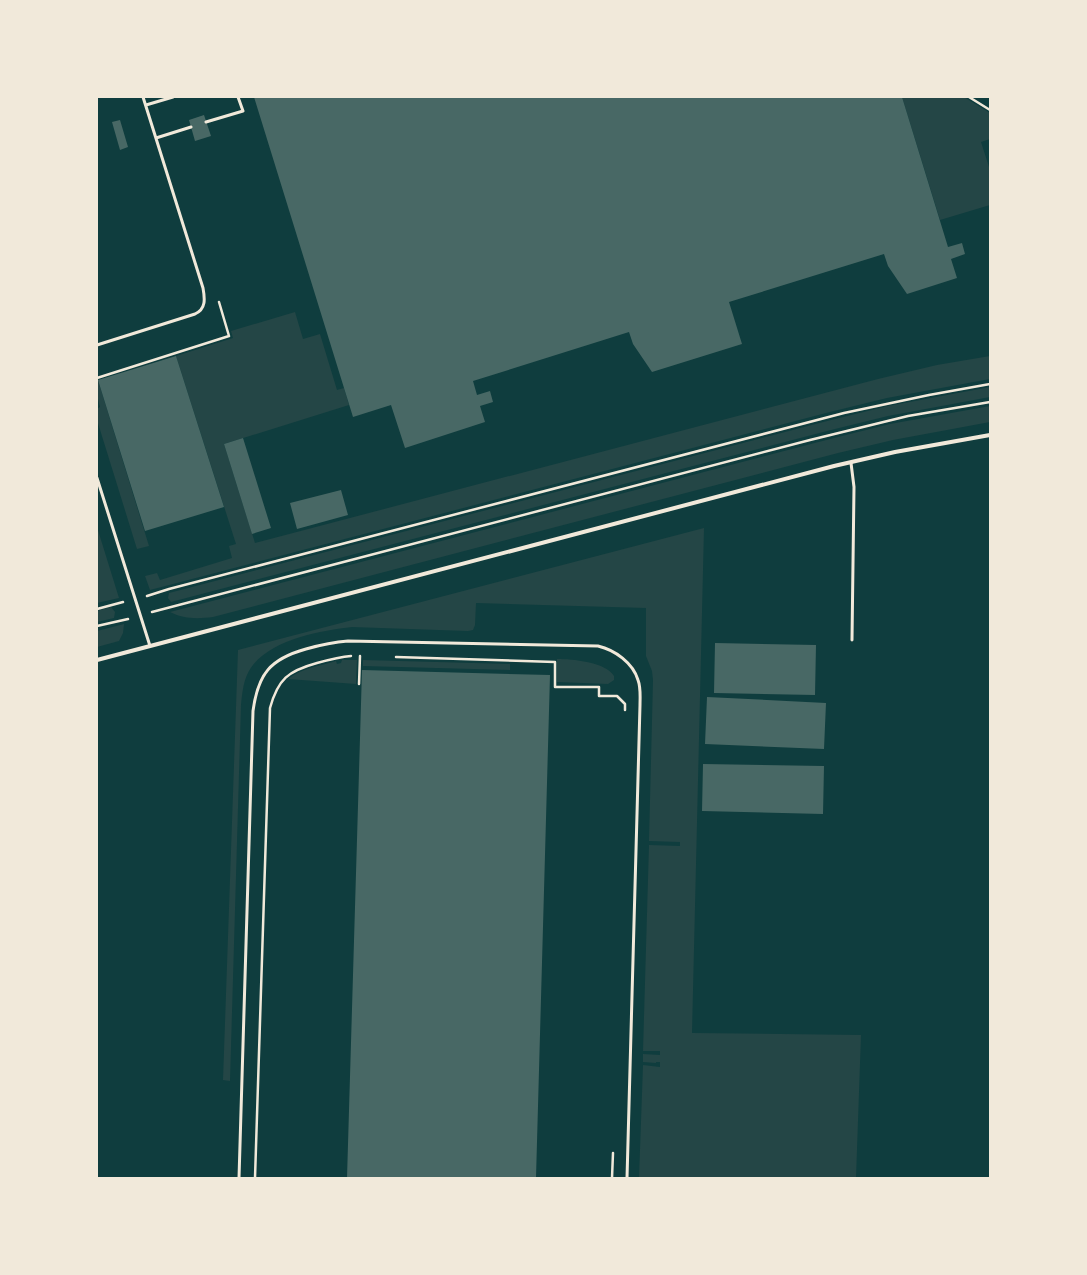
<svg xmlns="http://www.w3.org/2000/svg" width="1087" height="1275" font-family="Jost,sans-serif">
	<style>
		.green { fill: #244646 }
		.building { fill: #486865 }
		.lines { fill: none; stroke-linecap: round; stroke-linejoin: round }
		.path { stroke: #f1e9da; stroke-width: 2.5 }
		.service { stroke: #f1e9da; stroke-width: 3 }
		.minor { stroke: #f1e9da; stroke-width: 4 }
	</style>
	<rect width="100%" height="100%" fill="#0f3d3e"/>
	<path class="green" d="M902 97H964L990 113V139L981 142 990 170V205L940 220Z
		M295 312 303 339 320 334 337 390 344 388 349 405 224 444 255 543 878 379 937 365 990 356V379L887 398 830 412 150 590 145 576 157 573 160 580 232 558 229 546 236 544 176 356 233 338 231 331Z
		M98 380 149 546 137 549 97 420V409L100 407C98 399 95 389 98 380Z
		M990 387V397L888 416 831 430 171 602 168 598 169 593 831 420 888 406Z
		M990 406V422L893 440 838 453 213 617C197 619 184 619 170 612L834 438 890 424Z
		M97 527 119 598 97 603Z
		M704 528 692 1033 861 1035 856 1178H639L643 1065 660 1067V1062H656V1063L643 1062V1054L660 1055V1051H643L649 845 680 846V842L649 841 653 680 652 671 646 656V608L476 603 475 625 473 630 468 631 352 627C318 631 262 641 247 675 243 684 242 695 241 705L230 1081 223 1080 238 650Z
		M111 607 115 612 114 618 97 622V611Z
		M124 624 123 633 119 641 97 647V631Z
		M557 659C572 659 606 662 614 676V680L608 684 557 682Z
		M342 660H357L356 684 288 679C302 668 320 666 336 661L337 664 341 663Z
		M363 660 510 664V670L363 666Z"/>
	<path class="building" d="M254 97H902L948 247 962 243 965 254 951 259 957 278 907 294 888 266 884 254 729 302 742 344 652 372 633 344 629 332 473 381 477 395 490 391 493 402 480 406 485 422 405 448 391 405 353 417Z
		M204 115 211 136 195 141 189 120Z
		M120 120 128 147 120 150 112 122Z
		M176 356 224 507 145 531 98 380Z
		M243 438 271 528 252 534 224 444Z
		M341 490 348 515 297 529 290 503Z
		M715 643 816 645 815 695 714 693Z
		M362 670 550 675 536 1178H347Z
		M707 697 826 703 824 749 705 744Z
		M703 764 824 766 823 814 702 811Z"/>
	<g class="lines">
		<path class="path" d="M969 97 990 110
			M97 378 229 336 219 302
			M147 596 169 589 844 413 929 395 990 384
			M97 609 123 602
			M152 612 810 440 908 416 990 402
			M97 626 128 619
			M396 657 555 662V687H599V696H617L625 704V710
			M359 684 360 656
			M255 1178 270 708C278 679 288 671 317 663 328 660 339 657 351 656
			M612 1178 613 1153"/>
		<path class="service" d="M146 105 173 97
			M206 122 243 111 238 97
			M156 138 191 127
			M97 345 195 314C206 309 205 299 203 288L143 97
			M851 463 854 487 852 640
			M97 478 150 646
			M239 1178 253 711C258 674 270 659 306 649 320 645 334 642 348 641L598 646C615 650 633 663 638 680 641 688 640 697 640 705L627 1178"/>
		<path class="minor" d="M97 660 834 466 895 452 990 435"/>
	</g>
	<rect width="1087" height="1275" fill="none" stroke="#f1e9da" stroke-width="196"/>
</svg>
